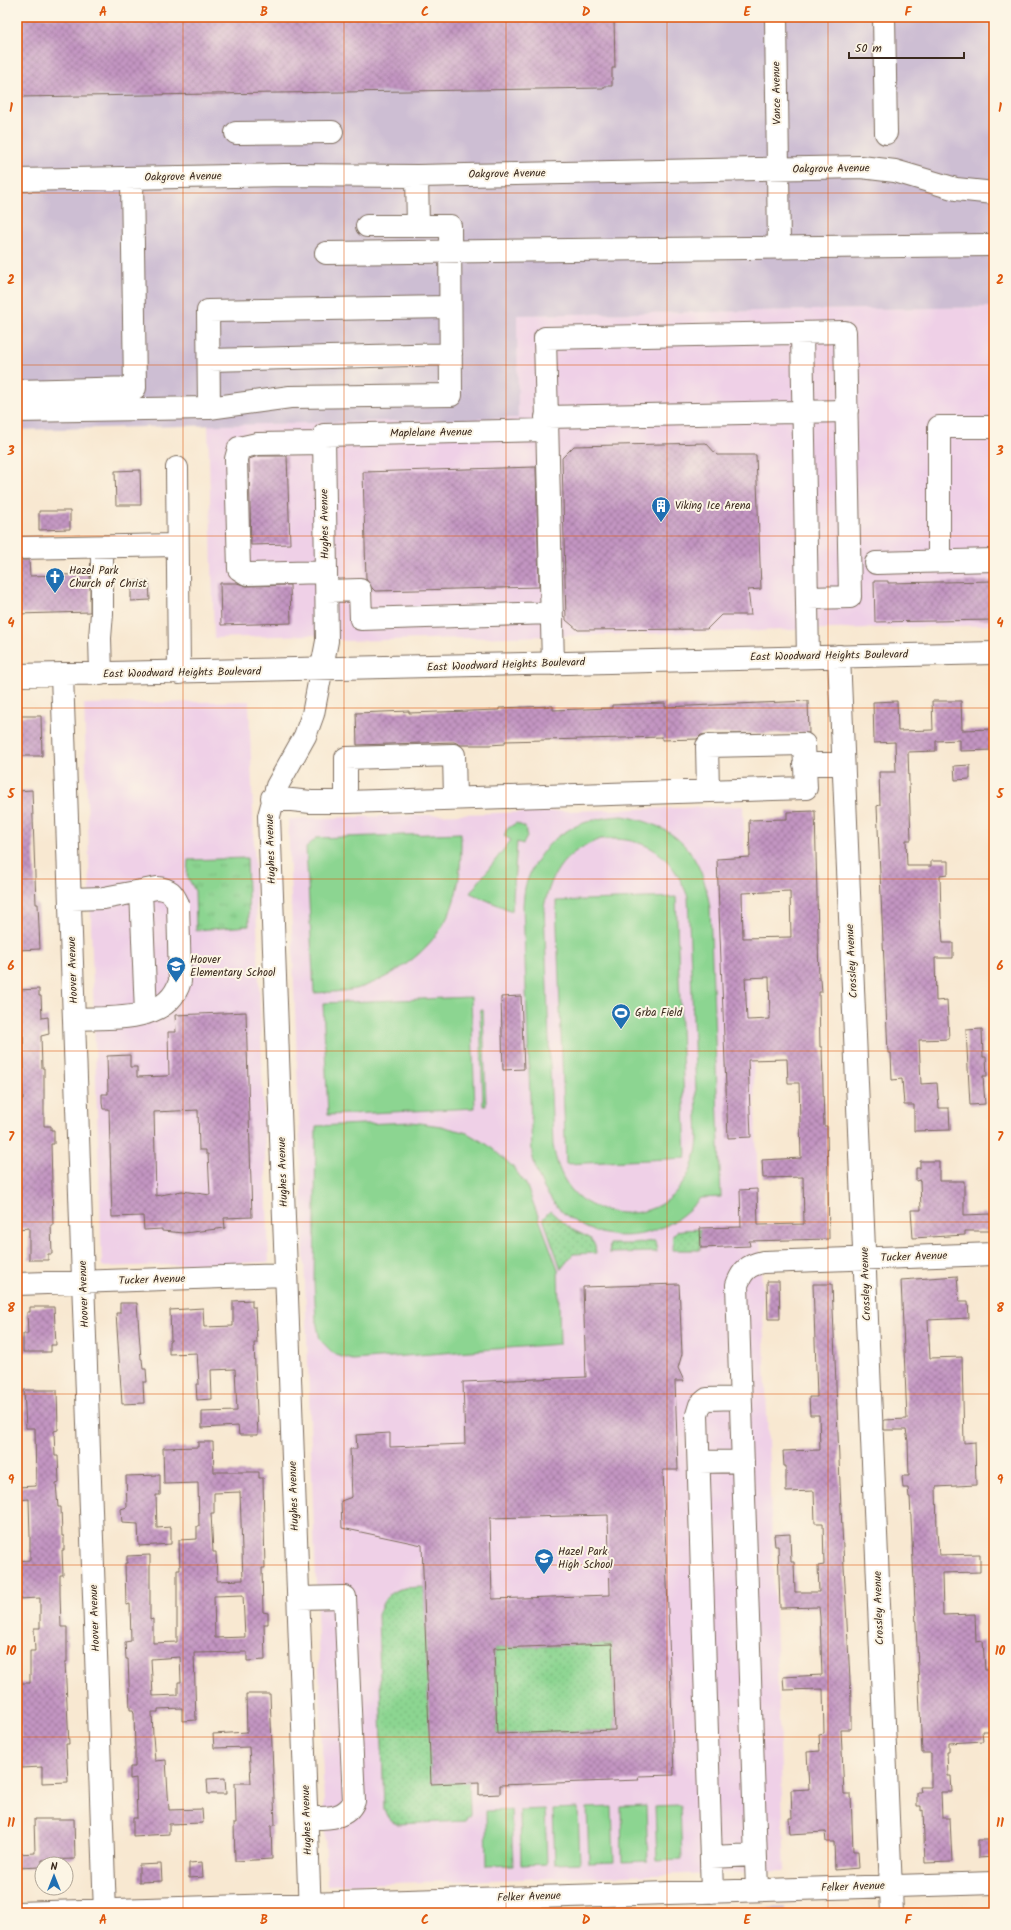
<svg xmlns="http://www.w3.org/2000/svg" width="1011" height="1930" font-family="Kalam,sans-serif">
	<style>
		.built { fill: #efd0e7 }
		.industrial { fill: #cdbed3 }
		.grass { fill: url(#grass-dots); stroke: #648058 }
		.park { fill: url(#park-tufts); stroke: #648058 }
		.pitch { fill: #8cd591; stroke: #648058; fill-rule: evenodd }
		.building { fill: url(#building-cross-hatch); fill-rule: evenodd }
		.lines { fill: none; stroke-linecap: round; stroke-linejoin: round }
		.minor-casing { stroke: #7d6c5d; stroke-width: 24 }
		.minor { stroke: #fff; stroke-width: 22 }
		.grid { fill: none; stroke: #df570d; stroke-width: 1; stroke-opacity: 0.55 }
		.labels { text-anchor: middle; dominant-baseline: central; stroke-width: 4; stroke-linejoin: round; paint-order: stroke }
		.street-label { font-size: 11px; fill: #3b2a1e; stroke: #fcf5e5 }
		.poi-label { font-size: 11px; fill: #3b2a1e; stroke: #fcf5e5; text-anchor: start }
		.neatline { fill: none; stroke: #df570d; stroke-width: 1.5 }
		.grid-label { font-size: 13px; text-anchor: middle; font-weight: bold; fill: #df570d }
	</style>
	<defs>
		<pattern id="grass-dots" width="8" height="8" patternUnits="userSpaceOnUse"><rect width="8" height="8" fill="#8cd591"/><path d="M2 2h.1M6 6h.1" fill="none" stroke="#7ab77d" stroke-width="1.8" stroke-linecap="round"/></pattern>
		<pattern id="park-tufts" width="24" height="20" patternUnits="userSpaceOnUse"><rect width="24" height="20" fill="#8cd591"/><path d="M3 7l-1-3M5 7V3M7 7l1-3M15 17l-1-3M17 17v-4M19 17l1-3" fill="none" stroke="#7ab77d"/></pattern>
		<pattern id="building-cross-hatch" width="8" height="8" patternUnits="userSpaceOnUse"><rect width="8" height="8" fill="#c395c2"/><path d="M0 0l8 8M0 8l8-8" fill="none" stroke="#a07a9d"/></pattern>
	</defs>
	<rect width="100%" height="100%" fill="#fcf5e5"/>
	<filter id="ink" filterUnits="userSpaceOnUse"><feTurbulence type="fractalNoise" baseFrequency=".025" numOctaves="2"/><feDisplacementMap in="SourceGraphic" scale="8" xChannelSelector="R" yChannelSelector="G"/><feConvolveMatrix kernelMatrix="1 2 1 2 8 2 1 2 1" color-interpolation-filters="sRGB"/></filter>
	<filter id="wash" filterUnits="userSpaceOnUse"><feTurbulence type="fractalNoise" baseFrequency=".012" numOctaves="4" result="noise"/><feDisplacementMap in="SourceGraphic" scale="16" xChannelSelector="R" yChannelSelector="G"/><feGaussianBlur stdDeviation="0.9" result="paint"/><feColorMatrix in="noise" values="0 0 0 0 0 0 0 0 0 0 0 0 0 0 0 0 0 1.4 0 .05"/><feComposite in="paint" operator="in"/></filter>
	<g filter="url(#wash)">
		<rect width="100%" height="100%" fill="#f8e8d1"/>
		<path class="built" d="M994 307V625L346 641 313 635 214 638 208 425 517 418V315Z
			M249 701 269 1262 102 1267 84 704Z
			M743 806 785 1871 327 1885 288 819Z"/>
		<path class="industrial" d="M17 17H994V307L517 315 518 418 17 430Z
			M785 1907V1913H586Z"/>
		<path class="grass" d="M550 1211 571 1229 590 1238 595 1245 596 1253 573 1254 561 1269 543 1218Z
			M700 1229V1250H672L673 1235 677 1231 683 1230Z
			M652 1241H655L657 1252 609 1253 610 1244H634Z
			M424 1587 469 1782 470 1814 465 1821 397 1824C389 1821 387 1817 384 1809L378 1615C387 1588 397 1588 424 1587Z
			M612 1644 615 1730 497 1734 494 1648Z"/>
		<path class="park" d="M247 858 249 926 196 930 195 891 187 876 188 860Z"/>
		<path class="pitch" d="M623 816C678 826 702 853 710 908L721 1197 700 1198C644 1265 546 1239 532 1153L523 905C524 897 524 888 527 881 543 836 578 818 623 816ZM601 839C647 837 671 853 688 897L698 1140C693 1189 656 1224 605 1210 592 1207 578 1199 570 1188 560 1175 556 1161 553 1145L544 907C552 870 565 852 601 839Z
			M516 823 525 827 527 837 523 844 517 842 512 911 470 893 511 840 504 836 507 829Z
			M461 833C461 856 461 878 454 900 443 940 404 972 365 986 349 992 332 992 314 993L306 848 316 838Z
			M676 897 686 1158 566 1164 556 901Z
			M471 997 475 1108 328 1115 323 1003Z
			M480 1010H483L486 1106H483Z
			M412 1122 441 1126 467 1133 488 1145 512 1166 526 1184 558 1269 560 1344 353 1360 335 1355 320 1340 316 1320 314 1283 316 1126Z
			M680 1805 682 1860 657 1861 655 1806Z
			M646 1806 648 1861 622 1862 621 1807Z
			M612 1807 614 1862 589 1863 587 1808Z
			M578 1808 580 1863 555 1864 553 1809Z
			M545 1809 547 1864 521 1865 520 1810Z
			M511 1810 513 1865 487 1866 486 1811Z"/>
		<g id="blocks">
			<path class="building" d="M17 17H614L615 68H612V86H604V88L17 97Z
				M706 443 717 455H756L761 589 748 590 751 615H721L707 629 578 630 566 620 562 458 574 446Z
				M258 456H287L290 544 251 545 249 461V459Z
				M536 467 539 587 375 591 372 588 366 579 363 472Z
				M140 470 141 505H116L115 471Z
				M39 511H70V529L39 530Z
				M17 560H29L30 576 90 574V612L17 614Z
				M131 581H149L150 600 131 601Z
				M874 581H888V583L994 581V620L875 622Z
				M220 583H237L247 586 290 585 291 623 221 625Z
				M808 701 809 733 707 734 701 735 697 739 662 740V737L505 741V744L489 745H461L454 742 357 745 356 713 409 711V713L499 710V708L553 706V710L612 708V705L665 703V707Z
				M897 701 898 731 933 730 932 701H961L962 730 994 729V750L960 751V740L936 741V751L908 752 911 840H906L907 866H931V861H948V874L940 875 941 916 943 943H953V958H935L936 1001 947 1000 949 1039 919 1040 921 1084 937 1083 939 1108H949L950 1130 914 1131V1105H904L902 1079 892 1080 891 1053H888L877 806 880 805 879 772H896L895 742 874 743 873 702Z
				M17 716H41L42 756H17Z
				M970 765V779L955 780 954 766Z
				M32 790 36 904H38L40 949 17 950V791Z
				M815 811 819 980H821L822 992H819L820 1047H822L824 1126H827L829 1239 749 1241 750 1246 701 1248 700 1228 741 1227 740 1190 757 1189 758 1225 804 1224 803 1177 763 1178 762 1160 801 1158 799 1083H788L787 1059 748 1060 751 1137 728 1138 717 859 750 857 749 820 787 819V812ZM790 891 791 937 743 938 742 893ZM769 977 770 1019 747 1020 745 978Z
				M39 989V996H41L42 1018 48 1017 49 1034 41 1036 42 1068H44V1126H51V1130H54V1144H51L53 1225H51L52 1254H48V1260H29V1228L17 1229V1189H19L17 1099H23L22 1069H24L23 1036 17 1037V990Z
				M521 996 524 1069 503 1070 501 997Z
				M246 1012 252 1217 224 1218 225 1228 184 1233 162 1231V1229L144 1230 143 1216 112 1217 109 1109H103L102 1103V1094H108L107 1056 130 1055V1067H137V1077L166 1076 169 1075 168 1032H176L175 1015ZM198 1110 199 1150H206V1154H208L210 1195 182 1191 156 1196 154 1112Z
				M982 1029 983 1057H986L987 1076H983L985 1104 970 1105 966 1030Z
				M920 1161H939V1181H964V1215L991 1214V1231H965V1235L913 1238 911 1210H921L920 1180 916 1181V1168H920Z
				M957 1276 959 1301H968L969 1318 928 1320 930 1358 962 1357 964 1443 975 1442 976 1485 936 1487 937 1532 939 1555 980 1554V1572L942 1573 943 1615 975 1614 976 1642 983 1641 985 1670H994V1731H982L983 1741 949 1743V1752H947L948 1776H951L952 1792H941L942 1818H950L952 1862 925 1863 923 1810 921 1811V1806H917V1792H921L920 1787H931V1753H922L910 1497H909L908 1488H903L902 1476H909L908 1441 906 1430H884V1420L907 1419 901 1280Z
				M767 1281H779L780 1319H768Z
				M679 1284 682 1354 678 1368 684 1381H675L678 1470H663L674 1775 638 1776 639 1780 500 1785V1794L479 1795V1782L431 1784 422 1545 342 1528 341 1501 352 1497 350 1449H357L356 1435 390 1433V1447L465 1444 463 1382 586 1377 583 1287ZM608 1515 610 1595 492 1599 490 1518ZM612 1644 615 1730 497 1734 494 1648Z
				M813 1284H832L841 1509 851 1700V1729H841L844 1794H851L853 1851H858L859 1868 835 1870 834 1842H826L825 1832 790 1834 789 1818H792L791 1790 809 1789 807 1752 820 1751 819 1734 824 1733 823 1689 784 1690 783 1677 822 1675 820 1617 819 1607 780 1608 778 1546H775L774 1535 790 1534 791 1562H794L795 1592H819L818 1566 824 1565 823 1523H815L814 1491 786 1492V1466H784L783 1451 820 1450 819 1415H810L809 1397H817Z
				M252 1300V1307H255L257 1343H254L258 1435H239L238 1426 202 1428V1412L237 1411 235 1369 211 1370 212 1399 197 1400 196 1384H199L197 1353 169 1354V1341H171L170 1310 203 1308 204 1327 233 1326V1301Z
				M120 1303H137L141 1359H142L143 1369H146L147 1382H143L144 1403 122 1404 116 1313H120Z
				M30 1307H54L56 1345H51V1352H23V1334H28L27 1312H30Z
				M24 1390H57L58 1430 54 1431 55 1456H58L59 1483 56 1484 58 1507H61L62 1536H64V1550H62L63 1575H60V1594L61 1627H67V1662H65L69 1744H66L68 1782 42 1783V1767L21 1768 20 1726H17V1683H30V1651H35L34 1628H40V1598L17 1599V1561L30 1560V1537L29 1499 17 1500V1487L36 1486 35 1428H26Z
				M198 1442H213L214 1472H259V1478H263L265 1568H262L263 1612 268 1613V1624H264L265 1660 247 1661V1652L194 1653 196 1720 182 1721V1708L158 1709V1712H152L153 1736 155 1761 166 1760 169 1810 202 1809 203 1823 169 1824V1834L133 1836V1818H137L136 1778 130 1779V1767H135V1750L134 1713 133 1710H130L128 1659H126L125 1642 131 1641 130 1604 126 1605 125 1563H127V1556L150 1555V1620L153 1619V1643L177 1642V1570H180L179 1540 197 1539V1526H199L198 1483 164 1484 163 1448 198 1447ZM240 1492 243 1580 217 1581 216 1552H213L211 1513H214V1493ZM243 1595 245 1637 215 1638 214 1596ZM180 1657 181 1682H178V1695L153 1696 151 1659Z
				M160 1475V1495H156L157 1528 171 1527V1544L139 1546 138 1524 122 1523 121 1509 127 1507 126 1476Z
				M246 1694H270L275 1825 271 1826 272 1859 235 1861 234 1823H236L235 1783H251L249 1747 214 1748 213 1734 247 1732Z
				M225 1778 226 1794H208L207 1779Z
				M34 1819H74L75 1859 42 1860V1867L17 1868V1854L35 1853Z
				M978 1840H994V1857L978 1858Z
				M202 1862 203 1877 189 1878V1863Z
				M161 1864 162 1881 139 1882V1865Z"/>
		</g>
	</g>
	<g filter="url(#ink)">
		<use href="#blocks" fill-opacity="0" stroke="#7d6c5d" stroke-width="1"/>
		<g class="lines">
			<defs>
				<path id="minor" d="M776 17 779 248
					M884 17 886 133
					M236 133 332 132
					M17 180 285 175 417 176 861 167 895 171 956 189 994 193
					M367 226H418
					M326 253 988 245
					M802 333 808 657
					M209 360 451 354
					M17 391 135 388 132 178
					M209 408 208 311 450 307
					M17 411 209 408 290 397 451 395 450 226H418L417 176
					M546 417 847 411
					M324 443 257 444 239 448 236 459 239 569 247 574 326 572
					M177 468 179 673
					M17 548 177 545
					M939 561V427H994
					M876 563 994 560
					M327 591 360 590 361 619 551 613
					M839 656 892 1913
					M553 664 545 338 845 332 850 597 808 598
					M101 674 100 638 102 613V547
					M17 675C343 670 668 659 994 653
					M62 675 105 1913
					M804 764H843
					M272 798 311 802H346L806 788 804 744 707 746 708 790
					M346 802V758L454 755 455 798
					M141 891 146 1013
					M70 899 104 898 157 888C170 889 173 893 178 904L180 981C168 1024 110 1017 74 1019
					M17 1284 286 1275
					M699 1462 743 1461
					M298 1598 345 1597 354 1801C346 1820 325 1818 307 1818
					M711 1857 755 1855
					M757 1890 737 1285C742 1271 748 1265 763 1262L994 1254
					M712 1892 697 1415 700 1405 707 1399 740 1398
					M17 1913 994 1883
					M310 1913 269 816 277 786 305 736 313 714 327 641 324 435 546 430"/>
			</defs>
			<use href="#minor" class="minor-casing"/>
			<use href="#minor" class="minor"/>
		</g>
	</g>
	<path class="grid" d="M183 17V1913M344 17V1913M506 17V1913M667 17V1913M828 17V1913M17 193H994M17 365H994M17 536H994M17 708H994M17 879H994M17 1051H994M17 1222H994M17 1394H994M17 1565H994M17 1737H994"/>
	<defs>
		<symbol id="building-pin" viewBox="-11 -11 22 30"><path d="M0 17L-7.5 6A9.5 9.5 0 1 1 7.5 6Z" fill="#1f6fb2" stroke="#fcf5e5"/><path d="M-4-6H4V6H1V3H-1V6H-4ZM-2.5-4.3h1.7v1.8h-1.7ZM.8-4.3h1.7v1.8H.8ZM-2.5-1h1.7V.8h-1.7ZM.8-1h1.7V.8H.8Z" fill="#fff"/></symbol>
		<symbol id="church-pin" viewBox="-11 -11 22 30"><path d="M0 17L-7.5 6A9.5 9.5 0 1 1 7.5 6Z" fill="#1f6fb2" stroke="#fcf5e5"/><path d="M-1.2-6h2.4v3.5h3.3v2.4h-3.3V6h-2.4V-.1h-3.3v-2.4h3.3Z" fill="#fff"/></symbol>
		<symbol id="school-pin" viewBox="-11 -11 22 30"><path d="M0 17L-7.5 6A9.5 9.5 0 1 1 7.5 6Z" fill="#1f6fb2" stroke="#fcf5e5"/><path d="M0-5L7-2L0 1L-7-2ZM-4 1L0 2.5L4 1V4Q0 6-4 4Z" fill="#fff"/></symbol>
		<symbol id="stadium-pin" viewBox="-11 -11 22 30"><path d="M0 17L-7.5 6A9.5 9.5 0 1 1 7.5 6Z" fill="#1f6fb2" stroke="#fcf5e5"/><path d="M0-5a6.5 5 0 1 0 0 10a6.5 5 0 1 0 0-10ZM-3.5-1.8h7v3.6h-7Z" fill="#fff"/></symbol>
	</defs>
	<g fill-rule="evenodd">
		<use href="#building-pin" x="650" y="495" width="22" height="30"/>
		<use href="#church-pin" x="44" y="566" width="22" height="30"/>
		<use href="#school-pin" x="165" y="955" width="22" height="30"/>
		<use href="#stadium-pin" x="610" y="1002" width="22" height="30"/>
		<use href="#school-pin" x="533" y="1547" width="22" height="30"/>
	</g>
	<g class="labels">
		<g class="street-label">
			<text transform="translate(777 93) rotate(-91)">Vance Avenue</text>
			<text transform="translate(831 169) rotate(-1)">Oakgrove Avenue</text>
			<text transform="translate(507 174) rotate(-1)">Oakgrove Avenue</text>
			<text transform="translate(183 177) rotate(-1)">Oakgrove Avenue</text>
			<text transform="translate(431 433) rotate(-1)">Maplelane Avenue</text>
			<text transform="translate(325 524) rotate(-91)">Hughes Avenue</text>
			<text transform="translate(829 656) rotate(-1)">East Woodward Heights Boulevard</text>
			<text transform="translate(506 665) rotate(-2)">East Woodward Heights Boulevard</text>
			<text transform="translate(182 673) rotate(-1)">East Woodward Heights Boulevard</text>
			<text transform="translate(271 849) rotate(-92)">Hughes Avenue</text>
			<text transform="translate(852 961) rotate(-93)">Crossley Avenue</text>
			<text transform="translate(73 970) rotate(-92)">Hoover Avenue</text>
			<text transform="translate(283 1172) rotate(-92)">Hughes Avenue</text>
			<text transform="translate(914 1257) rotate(-2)">Tucker Avenue</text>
			<text transform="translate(152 1280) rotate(-2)">Tucker Avenue</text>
			<text transform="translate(866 1284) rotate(-92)">Crossley Avenue</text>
			<text transform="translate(84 1294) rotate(-92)">Hoover Avenue</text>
			<text transform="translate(294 1496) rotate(-92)">Hughes Avenue</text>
			<text transform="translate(879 1608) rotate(-92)">Crossley Avenue</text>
			<text transform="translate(95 1618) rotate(-92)">Hoover Avenue</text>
			<text transform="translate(307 1820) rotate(-92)">Hughes Avenue</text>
			<text transform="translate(853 1887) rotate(-2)">Felker Avenue</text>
			<text transform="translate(529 1897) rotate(-2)">Felker Avenue</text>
		</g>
		<g class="poi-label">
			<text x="675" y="506">Viking Ice Arena</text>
			<text x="69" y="571">Hazel Park<tspan x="69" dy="13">Church of Christ</tspan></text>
			<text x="190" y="960">Hoover<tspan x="190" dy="13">Elementary School</tspan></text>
			<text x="635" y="1013">Grba Field</text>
			<text x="558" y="1552">Hazel Park<tspan x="558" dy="13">High School</tspan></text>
		</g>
	</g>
	<rect width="1011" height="1930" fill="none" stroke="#fcf5e5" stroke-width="44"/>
	<g transform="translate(54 1876)"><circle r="19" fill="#fcf5e5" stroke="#afa495"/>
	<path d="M0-3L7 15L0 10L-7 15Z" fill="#1f6fb2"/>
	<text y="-6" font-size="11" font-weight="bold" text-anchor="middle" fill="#3b2a1e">N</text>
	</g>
	<path d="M849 52v6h115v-6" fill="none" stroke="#3b2a1e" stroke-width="2"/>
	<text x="855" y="52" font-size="12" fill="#3b2a1e" stroke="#fcf5e5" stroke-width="3" paint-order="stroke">50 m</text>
	<rect x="22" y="22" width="967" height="1886" class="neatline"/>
	<g class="grid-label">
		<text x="103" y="16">A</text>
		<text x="264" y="16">B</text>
		<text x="425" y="16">C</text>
		<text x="586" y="16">D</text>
		<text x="747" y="16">E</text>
		<text x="908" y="16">F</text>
		<text x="11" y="112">1</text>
		<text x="1000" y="112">1</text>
		<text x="11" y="284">2</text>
		<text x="1000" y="284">2</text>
		<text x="11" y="455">3</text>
		<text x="1000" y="455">3</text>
		<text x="11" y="627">4</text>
		<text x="1000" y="627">4</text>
		<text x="11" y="798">5</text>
		<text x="1000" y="798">5</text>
		<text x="11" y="970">6</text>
		<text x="1000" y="970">6</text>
		<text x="11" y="1141">7</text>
		<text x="1000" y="1141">7</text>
		<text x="11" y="1312">8</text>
		<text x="1000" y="1312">8</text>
		<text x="11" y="1484">9</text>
		<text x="1000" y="1484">9</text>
		<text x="11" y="1655">10</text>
		<text x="1000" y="1655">10</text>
		<text x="11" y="1827">11</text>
		<text x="1000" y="1827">11</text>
		<text x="103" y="1924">A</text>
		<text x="264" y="1924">B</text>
		<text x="425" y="1924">C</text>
		<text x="586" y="1924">D</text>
		<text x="747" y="1924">E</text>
		<text x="908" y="1924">F</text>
	</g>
</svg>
